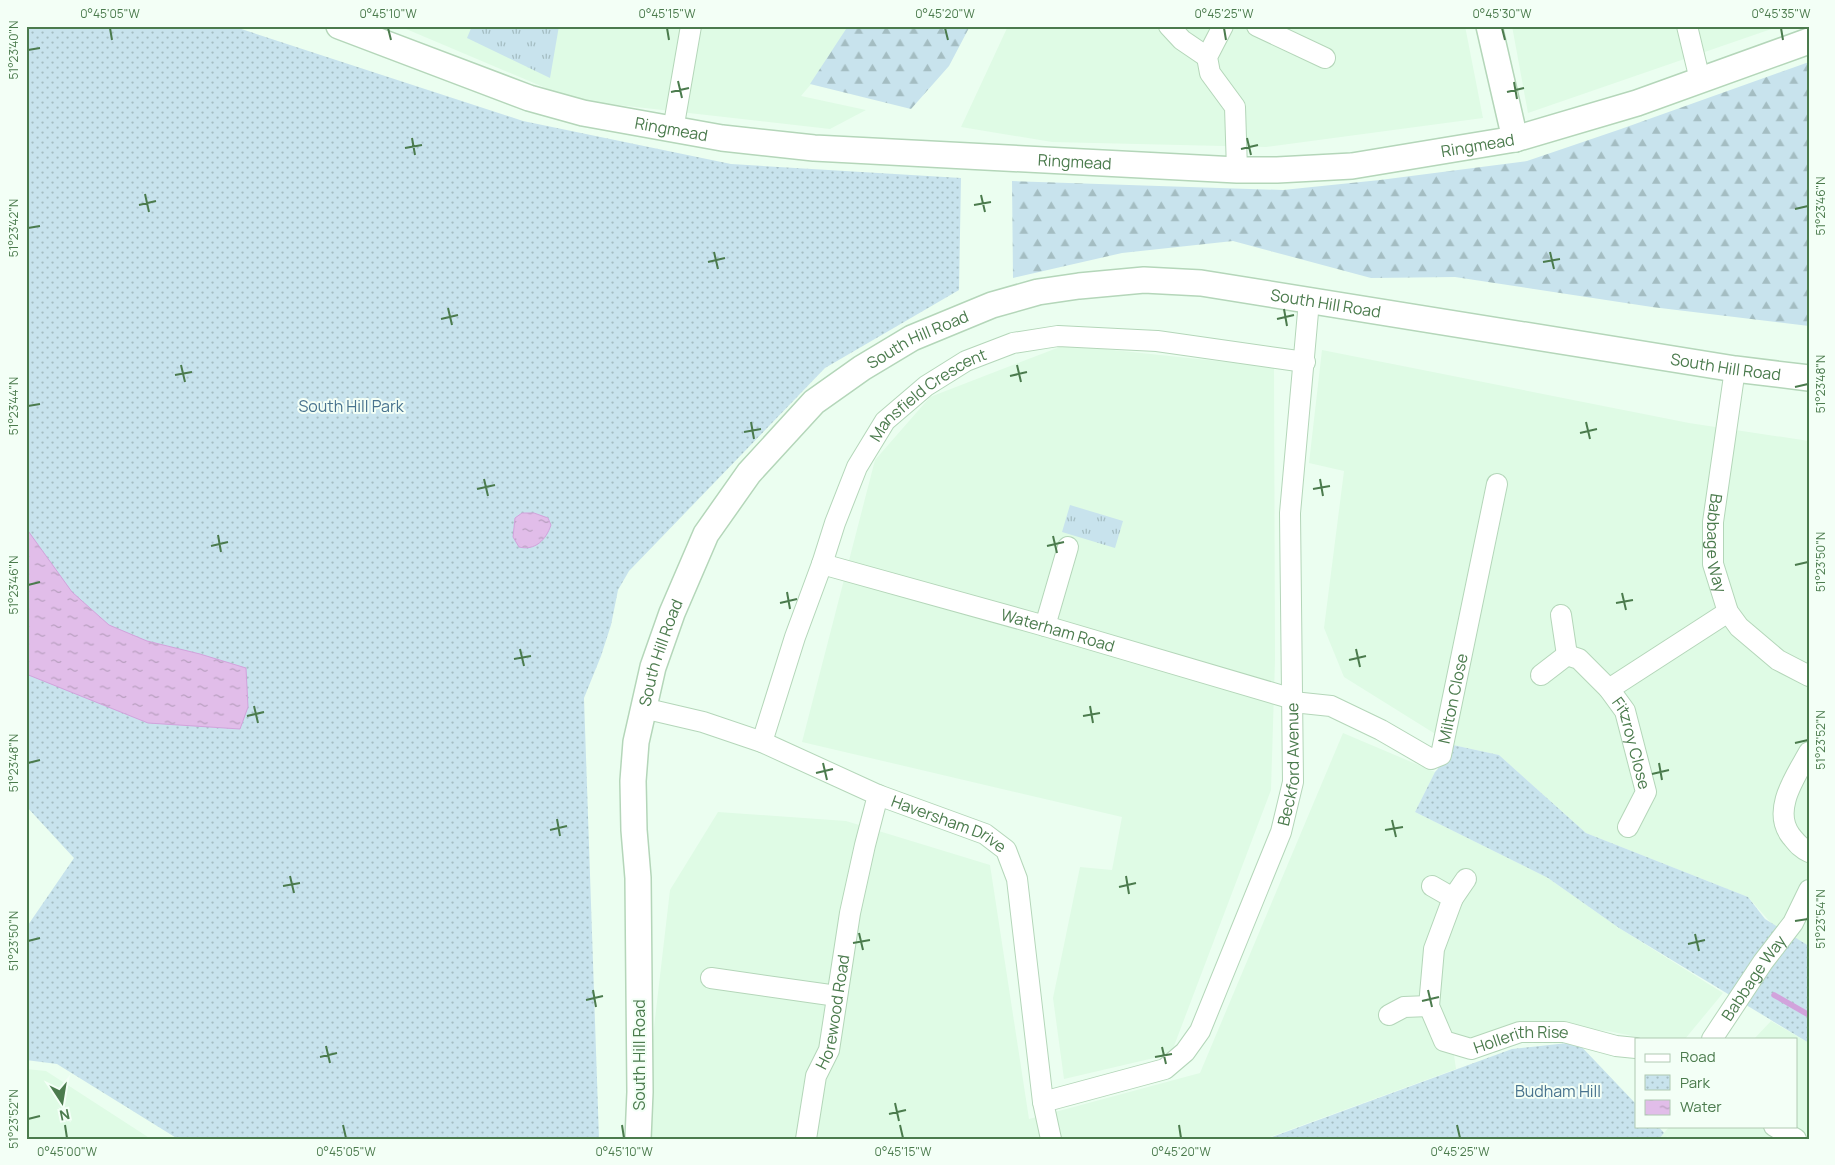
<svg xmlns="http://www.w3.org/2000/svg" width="1835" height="1165" font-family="Manrope,sans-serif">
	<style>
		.residential { fill: #dffbe5 }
		.grass { fill: url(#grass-tufts) }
		.forest { fill: url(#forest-firs) }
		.park { fill: url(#park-dots) }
		.water { fill: url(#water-ripples); stroke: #d2a3dc }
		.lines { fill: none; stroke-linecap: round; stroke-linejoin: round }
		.stream { stroke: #d2a3dc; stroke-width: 5.5 }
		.minor-casing { stroke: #b4d6b9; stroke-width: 22 }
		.tertiary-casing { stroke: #b4d6b9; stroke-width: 28 }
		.minor { stroke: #fff; stroke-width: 20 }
		.tertiary { stroke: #fff; stroke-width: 25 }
		.ticks { fill: none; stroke: #4b7b4d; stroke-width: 2 }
		.labels { text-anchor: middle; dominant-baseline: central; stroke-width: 4; stroke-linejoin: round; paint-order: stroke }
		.street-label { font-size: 16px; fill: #4b7b4d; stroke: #f3fff6 }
		.park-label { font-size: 16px; fill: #48738e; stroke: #f3fff6 }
		.neatline { fill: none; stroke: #4b7b4d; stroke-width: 2 }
		.ticks-label { font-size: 12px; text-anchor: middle; fill: #4b7b4d }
	</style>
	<defs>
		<pattern id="grass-tufts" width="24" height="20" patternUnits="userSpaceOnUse" patternTransform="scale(1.25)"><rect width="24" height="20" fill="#c8e3ed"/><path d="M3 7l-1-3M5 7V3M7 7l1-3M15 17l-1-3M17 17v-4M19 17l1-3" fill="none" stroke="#a4bdc2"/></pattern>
		<pattern id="forest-firs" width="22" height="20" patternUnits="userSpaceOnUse" patternTransform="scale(1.25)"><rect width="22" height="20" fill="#c8e3ed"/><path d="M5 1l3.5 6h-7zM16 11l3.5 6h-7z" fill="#a4bdc2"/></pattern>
		<pattern id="park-dots" width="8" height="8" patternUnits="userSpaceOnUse" patternTransform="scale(1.25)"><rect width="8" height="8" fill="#c8e3ed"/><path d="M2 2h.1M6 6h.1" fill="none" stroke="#a4bdc2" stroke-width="1.8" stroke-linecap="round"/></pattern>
		<pattern id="water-ripples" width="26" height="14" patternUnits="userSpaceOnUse" patternTransform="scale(1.25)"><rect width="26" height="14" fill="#e1bde9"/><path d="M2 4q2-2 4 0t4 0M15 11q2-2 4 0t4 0" fill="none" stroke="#b89fbf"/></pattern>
	</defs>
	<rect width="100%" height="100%" fill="#ebfef0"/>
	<path class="residential" d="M399 26H860L801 96 866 110 830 129 574 100Z
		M1008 26H1465L1483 118 1266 147 1052 142 961 127Z
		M1512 26H1780L1528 113Z
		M1065 345 1274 367 1275 660 1271 790 1171 1054 1064 1079 1053 998 1080 867 1112 870 1122 817 802 742 875 460 930 397Z
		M1322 350 1689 423 1809 441V946L1771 923 1748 897 1586 833 1499 755 1453 745 1344 677 1324 628 1344 471 1309 463Z
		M1343 733 1435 772 1415 812 1548 878 1619 928 1723 993 1685 1039H1647L1608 1031 1533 1023 1454 1055 1456 1069 1270 1137 1275 1139H641L670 890 718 812 846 821 990 865 1029 1119 1200 1073Z
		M1771 1021 1809 1043V1139H1659L1670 1126H1796V1039H1754Z
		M26 1069 46 1071 151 1139H26Z"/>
	<path class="grass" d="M472 26H559L550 78 467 38Z
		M1070 505 1123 521 1115 548 1062 532Z"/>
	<path class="forest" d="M848 26H970L949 66 911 109 810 84Z
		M1809 62V326L1652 307 1455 277 1371 278 1233 241 1122 253 1013 278 1012 181 1283 190 1380 180 1527 161 1621 129Z"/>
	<path class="park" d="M26 26H232L523 121 731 164 961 178 959 290 825 368 629 571 618 590 611 625 601 656 584 698 599 1139H178L57 1064 26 1060V928L74 858 26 806Z
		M1453 745 1499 755 1586 833 1748 897 1765 919 1809 946V1043L1619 928 1548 878 1415 812 1435 772 1446 760Z
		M1577 1042 1636 1104V1126H1658L1664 1133 1659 1139 1269 1138 1512 1049Z"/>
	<path class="water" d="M522 513H534L548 518 551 525C546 540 535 551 519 547L513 537 515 518Z
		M26 528 72 592 109 625 147 641 200 654 246 668 248 707 240 729 148 723 26 674Z"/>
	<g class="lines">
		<path class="stream" d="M1774 995 1809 1015"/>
		<defs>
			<g id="minor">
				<path d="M1169 26 1182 40 1207 57"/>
				<path d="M1223 26 1207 57 1210 73 1235 107 1237 170"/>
				<path d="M1257 26 1325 58"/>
				<path d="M1687 26 1700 80"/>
				<path d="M673 130 691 26"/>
				<path id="s1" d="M1735 369 1713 522V564L1728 612 1739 627 1778 660 1809 676"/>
				<path id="s2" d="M822 564 1045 626 1293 699"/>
				<path d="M1561 615 1567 655"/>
				<path d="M1045 626 1068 547"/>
				<path id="s3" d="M1567 655 1579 659 1609 689 1625 711 1646 792 1628 827"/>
				<path d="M1541 675 1567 655"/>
				<path d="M1609 689 1728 612"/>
				<path id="s4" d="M1293 702 1331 706 1381 730 1431 759 1441 755 1497 484"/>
				<path id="s5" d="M643 708 703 722 762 742 878 795 985 834 1006 850 1017 879 1043 1102 1051 1139"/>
				<path id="s6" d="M762 742 795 637 822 564 835 523 857 467 885 421 926 386 966 361 1013 343 1058 336 1157 341 1305 362"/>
				<path d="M1809 752C1796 776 1771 810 1791 836 1797 843 1800 848 1809 852"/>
				<path id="s7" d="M1432 886 1453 898 1434 949 1429 1006 1444 1041 1471 1049 1520 1032H1564L1616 1046 1636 1048"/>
				<path d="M1453 898 1466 879"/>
				<path d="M711 978 837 996"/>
				<path d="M1389 1015 1404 1007 1429 1006"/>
				<path id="s8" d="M1712 1039 1763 962 1793 923 1809 890"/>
				<path id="s9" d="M1043 1102 1165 1069 1185 1052 1200 1031 1281 832 1293 782 1290 513 1309 301"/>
				<path d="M1774 1126 1796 1139"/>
				<path id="s10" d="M806 1139 816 1076 829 1050 850 913 865 845 878 795"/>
			</g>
			<g id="tertiary">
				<path id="s11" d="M339 26 529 98 583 113 722 138 814 148 1237 170H1277L1352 166 1515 139 1637 103 1809 41"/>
				<path d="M1489 26 1515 139"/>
				<path id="s12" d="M638 1139 640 1092 638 878 634 830 633 781 636 742 653 667 672 613 706 534 749 473 814 402 862 368 912 338 992 305 1038 292 1079 286 1144 280 1201 283 1735 369 1809 378"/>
			</g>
		</defs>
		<use href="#minor" class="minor-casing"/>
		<use href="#tertiary" class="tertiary-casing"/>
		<use href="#minor" class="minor"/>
		<use href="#tertiary" class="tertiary"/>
	</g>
	<path class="ticks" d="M110 28 112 40M388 28 391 40M667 28 669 40M945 28 948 40M1224 28 1226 40M1502 28 1505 40M1781 28 1783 40M28 50 40 48M678 81 682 98M1514 82 1517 99M671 92 689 88M1507 92 1524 88M412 138 415 155M1247 138 1251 155M405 148 422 145M1241 149 1258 145M145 194 149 212M981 195 985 212M139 205 156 201M974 205 991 202M1795 209 1808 206M28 228 40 226M714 252 718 269M1550 252 1554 269M708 262 725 258M1543 262 1560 259M448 308 452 325M1284 309 1287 326M441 319 458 315M1277 319 1294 315M181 365 185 382M1017 365 1021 382M175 375 192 372M1010 376 1027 372M1795 387 1808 384M28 406 40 404M751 422 754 439M1586 422 1590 439M744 432 761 429M1580 433 1597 429M484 479 488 496M1320 479 1323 496M477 489 495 485M1313 489 1330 486M218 535 221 552M1053 536 1057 553M211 546 228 542M1047 546 1064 542M1795 565 1808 562M28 585 40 582M787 592 790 609M1622 593 1626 610M780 603 797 599M1616 603 1633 600M520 649 524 666M1356 649 1360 667M514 659 531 656M1349 660 1366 656M254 706 258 723M1090 706 1093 723M247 716 264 712M1083 716 1100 713M1795 743 1808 740M28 763 40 760M823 763 827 780M1659 763 1662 780M816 773 833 769M1652 774 1669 770M557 819 560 836M1392 820 1396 837M550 830 567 826M1385 830 1403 827M290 876 294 893M1126 876 1129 894M283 886 300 883M1119 887 1136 883M1795 921 1808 919M859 933 863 950M1695 934 1699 951M28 941 40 938M853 943 870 940M1688 944 1705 940M593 990 596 1007M1428 990 1432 1007M586 1000 603 996M1422 1001 1439 997M326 1046 330 1063M1162 1047 1166 1064M320 1057 337 1053M1155 1057 1172 1054M895 1103 899 1121M889 1114 906 1110M28 1119 40 1116M65 1125 67 1138M343 1125 346 1138M622 1125 624 1138M900 1125 903 1138M1179 1125 1181 1138M1457 1125 1460 1138"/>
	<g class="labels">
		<g class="street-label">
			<text stroke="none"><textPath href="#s11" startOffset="349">Ringmead</textPath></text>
			<text stroke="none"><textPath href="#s11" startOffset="1159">Ringmead</textPath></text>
			<text stroke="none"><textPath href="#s11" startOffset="754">Ringmead</textPath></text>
			<text stroke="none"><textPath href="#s12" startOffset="1330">South Hill Road</textPath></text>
			<text stroke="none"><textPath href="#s12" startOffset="910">South Hill Road</textPath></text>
			<text stroke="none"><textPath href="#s12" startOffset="1735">South Hill Road</textPath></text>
			<text stroke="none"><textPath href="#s6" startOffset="395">Mansfield Crescent</textPath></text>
			<text stroke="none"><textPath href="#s1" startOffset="176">Babbage Way</textPath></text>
			<text stroke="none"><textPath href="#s2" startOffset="245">Waterham Road</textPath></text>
			<text stroke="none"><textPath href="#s12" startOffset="490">South Hill Road</textPath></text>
			<text stroke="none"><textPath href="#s4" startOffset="220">Milton Close</textPath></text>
			<text stroke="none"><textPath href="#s3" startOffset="115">Fitzroy Close</textPath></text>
			<text stroke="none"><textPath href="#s9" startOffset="462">Beckford Avenue</textPath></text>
			<text stroke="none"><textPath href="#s5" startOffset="328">Haversham Drive</textPath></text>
			<text stroke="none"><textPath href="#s8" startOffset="74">Babbage Way</textPath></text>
			<text stroke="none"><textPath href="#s10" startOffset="131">Horewood Road</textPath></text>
			<text stroke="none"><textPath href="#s7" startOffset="254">Hollerith Rise</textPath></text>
			<text transform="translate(639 1055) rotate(-90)">South Hill Road</text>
		</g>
		<g class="park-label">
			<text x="351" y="406">South Hill Park</text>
			<text x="1558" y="1091">Budham Hill</text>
		</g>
	</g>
	<rect width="1835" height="1165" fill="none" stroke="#f3fff6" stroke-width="55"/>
	<rect x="1635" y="1038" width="162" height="90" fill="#f3fff6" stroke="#b0cab2"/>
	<rect x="1645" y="1054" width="25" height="8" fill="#ffffff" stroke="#b0cab2"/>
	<text x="1680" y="1062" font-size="15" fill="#4b7b4d">Road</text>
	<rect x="1645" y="1075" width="25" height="15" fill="url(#park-dots)" stroke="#b0cab2"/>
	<text x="1680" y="1088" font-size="15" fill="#4b7b4d">Park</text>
	<rect x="1645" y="1100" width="25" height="15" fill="url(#water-ripples)" stroke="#b0cab2"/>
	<text x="1680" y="1112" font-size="15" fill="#4b7b4d">Water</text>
	<g transform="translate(62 1102) rotate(168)" stroke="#f3fff6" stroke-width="4" paint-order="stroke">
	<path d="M0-4L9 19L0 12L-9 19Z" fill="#4b7b4d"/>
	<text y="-8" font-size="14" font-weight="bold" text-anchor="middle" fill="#4b7b4d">N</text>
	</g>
	<rect x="28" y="28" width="1780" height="1110" class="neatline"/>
	<g class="ticks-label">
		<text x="110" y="18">0°45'05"W</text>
		<text x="388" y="18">0°45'10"W</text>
		<text x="667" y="18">0°45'15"W</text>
		<text x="945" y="18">0°45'20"W</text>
		<text x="1224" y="18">0°45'25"W</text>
		<text x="1502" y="18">0°45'30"W</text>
		<text x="1781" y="18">0°45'35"W</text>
		<text transform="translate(14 50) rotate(-90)" y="4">51°23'40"N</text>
		<text transform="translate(1821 206) rotate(-90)" y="4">51°23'46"N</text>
		<text transform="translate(14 228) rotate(-90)" y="4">51°23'42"N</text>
		<text transform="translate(1821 384) rotate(-90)" y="4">51°23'48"N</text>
		<text transform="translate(14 406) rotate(-90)" y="4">51°23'44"N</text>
		<text transform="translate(1821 562) rotate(-90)" y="4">51°23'50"N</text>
		<text transform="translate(14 585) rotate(-90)" y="4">51°23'46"N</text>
		<text transform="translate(1821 740) rotate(-90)" y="4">51°23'52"N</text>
		<text transform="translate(14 763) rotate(-90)" y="4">51°23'48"N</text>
		<text transform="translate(1821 919) rotate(-90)" y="4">51°23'54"N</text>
		<text transform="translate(14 941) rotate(-90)" y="4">51°23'50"N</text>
		<text transform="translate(14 1119) rotate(-90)" y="4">51°23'52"N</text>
		<text x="67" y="1156">0°45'00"W</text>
		<text x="346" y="1156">0°45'05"W</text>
		<text x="624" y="1156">0°45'10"W</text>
		<text x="903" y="1156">0°45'15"W</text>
		<text x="1181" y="1156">0°45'20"W</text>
		<text x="1460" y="1156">0°45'25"W</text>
	</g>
</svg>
